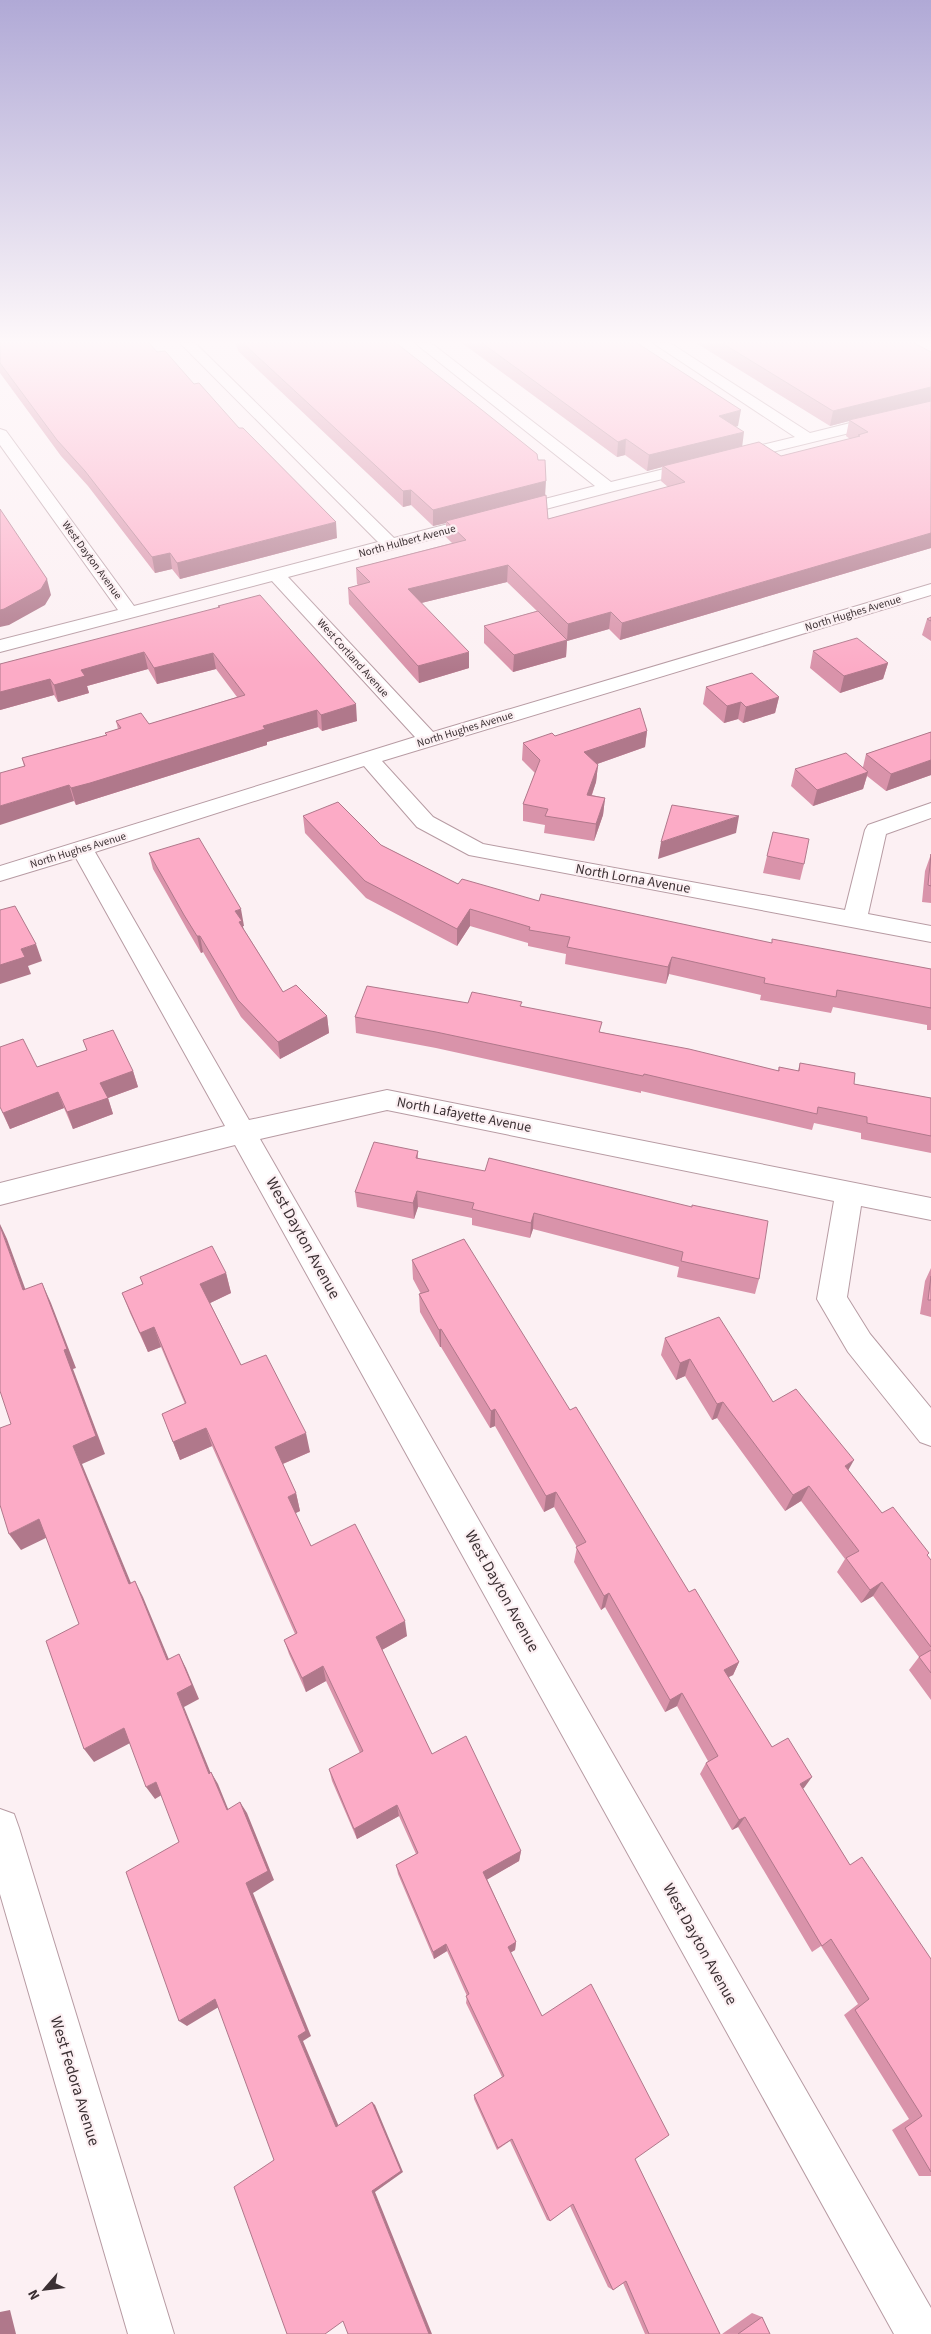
<svg xmlns="http://www.w3.org/2000/svg" width="931" height="2334" font-family="'Source Sans 3',sans-serif">
	<style>
		.lines { fill: none; stroke-linecap: round; stroke-linejoin: round }
		.minor-casing { stroke: #b79ba3; stroke-width: 2 }
		.minor { fill: #fff; fill-rule: evenodd }
		.wall { fill: #d993aa }
		.shaded-wall { fill: #b0788b }
		.building { fill: #fcabc6; stroke: #b0788b }
		.labels { text-anchor: middle; dominant-baseline: central; stroke-width: 4.5; stroke-linejoin: round; paint-order: stroke }
		.far-street-label { font-size: 11px; fill: #3b3033; stroke: #fcf0f3 }
		.street-label { font-size: 14px; fill: #3b3033; stroke: #fcf0f3 }
		.near-street-label { font-size: 16px; fill: #3b3033; stroke: #fcf0f3 }
	</style>
	<rect width="100%" height="100%" fill="#fcf0f3"/>
	<g class="lines">
		<defs>
			<path id="minor" d="M180 343H195L394 538 595 486 415 343H431L611 482 795 437 653 343H670L810 433 931 403V413L614 491 288 577 433 732 931 584V595L382 761 433 817 483 844 845 910 865 830 868 825 931 803V818L886 834 868 914 931 926V942L469 855 417 827 364 766 95 852 249 1120 387 1090 931 1198V1220L861 1206 847 1297 870 1334 931 1408V1446L920 1442 848 1352 817 1299 834 1201 387 1110 260 1139 931 2308V2334H894L235 1145 0 1205V1183L225 1126 76 858 0 881V866L415 737 272 581 0 652V640L118 610 0 445V429L6 431 134 606 378 542Z
				M0 1809 14 1814 19 1828 174 2334H128L0 1894Z"/>
		</defs>
		<use href="#minor" class="minor-casing"/>
		<use href="#minor" class="minor"/>
	</g>
	<path class="wall" d="M0 343 157 352 194 384 337 538 180 579 172 569 155 573 88 486 61 456 0 373Z
		M234 343H396L538 460 545 495 548 519 668 487 661 481 662 467 647 471 625 455 617 457 462 343H641L640 345 738 426 735 427 742 446 781 456 850 439 846 436 849 421 830 426 696 343H914L931 352V548L620 640 609 629 567 641 566 657 513 672 484 643V626L537 611 507 582 421 603 469 668 419 683 349 604 348 588 358 585 357 584 356 568 452 543 446 537V523L433 526 411 505 403 507 238 351 237 346Z
		M218 606 357 721 322 731 318 727 267 742V745L76 805 74 801 24 766 22 758 106 735 105 733 118 729 116 721 149 724 237 697 216 669 157 684 148 669 87 686 89 693 58 702 54 695 0 710V664L219 608Z
		M931 617V641L922 635 927 619Z
		M813 651 888 663 883 679 840 693 810 668Z
		M706 687 779 697 775 713 743 723 738 719 724 723 703 704Z
		M647 731 645 747 597 764 598 765 596 782 592 795 605 798 603 815 594 841 544 833 545 825 523 821V804L535 773 522 760 523 743 555 736Z
		M931 732V775L886 791 867 776 863 789 813 806 791 786 795 769 863 767 866 754Z
		M303 816 381 845 458 884 539 901 771 943 931 969V1030H927V1025L833 1007 831 1013 760 1000 761 995 669 974 666 984 565 964 566 954 528 946V943L470 926 457 946 366 898 305 833Z
		M149 853 244 926H243V928L283 992 327 1016 329 1033 280 1059 241 1017 203 952 201 953 188 931 153 869Z
		M931 854V903L922 902 925 871Z
		M767 856 804 864 800 880 763 873Z
		M468 1003 522 1006 601 1032 778 1071 779 1067 798 1071 800 1063 854 1084 931 1098V1153L861 1139V1133L814 1123 812 1130 641 1091V1093L436 1048 356 1033 355 1017Z
		M83 1040 133 1071 138 1087 108 1098 113 1114 73 1129 64 1108 10 1129 2 1112 37 1067 87 1050Z
		M418 1151V1159L759 1279 755 1294 677 1277 679 1267 533 1229 530 1238 472 1225V1218L418 1207 414 1219 357 1207 355 1192Z
		M412 1260 570 1410 689 1592 739 1662 733 1675 728 1677 772 1747 804 1788H802L850 1865 931 1959V2176H919L892 2130 909 2119 844 2015 858 2004 821 1946 812 1952 738 1827 732 1830 700 1774 706 1763 708 1761 677 1706 665 1712 605 1607 601 1610 574 1562 577 1547 554 1507 544 1512 495 1426 490 1428 441 1347H440L420 1312 419 1294H421L413 1279Z
		M931 1268V1317L920 1314 925 1281Z
		M226 1273 231 1293 210 1303 241 1365 310 1452 283 1464 296 1493 300 1511 295 1513 311 1546 407 1636 382 1650 432 1754 521 1851 519 1861 487 1879 516 1942 515 1950 510 1953 542 2016 635 2159 720 2334H645L623 2283 613 2290 608 2287 570 2206 550 2221 547 2220 510 2141 497 2150 474 2099V2095L502 2077 466 2003 467 1996 447 1951 434 1959 398 1874 396 1865 416 1854 399 1816 357 1839 332 1781 329 1769 360 1753 326 1681 306 1692 289 1654 284 1640 295 1634 212 1446 180 1460 162 1414 185 1404 161 1347 148 1352 130 1313 122 1293 143 1284 140 1277Z
		M665 1338 773 1402 848 1470 882 1513 929 1553 927 1555 931 1560V1700L909 1670 919 1657 873 1596 861 1603 837 1572 845 1559 801 1501 785 1511 717 1418 712 1420 685 1376 676 1380 661 1355Z
		M752 2313 762 2317 770 2334H722Z"/>
	<path class="shaded-wall" d="M931 387V401L849 420V421L830 426 833 411Z
		M741 410 738 426 717 431 719 416Z
		M744 432 742 448 663 466 662 467 647 471 649 455Z
		M626 439 625 455 617 457 618 442Z
		M546 481 545 497 446 521V523L433 526V510Z
		M411 490V505L403 507V491Z
		M336 522 337 538 180 579 177 563Z
		M931 533V548L620 640 622 623Z
		M170 553 172 569 155 573 152 557Z
		M508 565 507 582 409 606 408 589Z
		M47 579 51 595 45 605 9 625 0 627V610Z
		M611 612 609 629 567 641 568 624Z
		M567 640 566 657 513 672 514 655Z
		M144 652 148 669 87 686 89 693 58 702 54 685 81 670Z
		M469 652V668L419 683 418 666Z
		M213 653 216 669 157 684 154 668Z
		M888 663 883 679 840 693 844 676Z
		M50 679 54 695 0 710V692Z
		M779 697 775 713 743 723 746 707Z
		M741 702 738 719 724 723 727 706Z
		M356 704 357 721 322 731 321 715Z
		M317 710 318 727 267 742V745L76 805 71 788 263 726Z
		M647 731 645 747 583 769 584 752Z
		M931 760V775L886 791 891 774Z
		M598 765 596 782 586 811 587 795Z
		M868 772 863 789 813 806 817 790Z
		M69 785 74 801 0 825V806Z
		M605 798 603 815 594 841 596 824Z
		M739 816 736 833 658 859 661 842Z
		M241 909 244 926H243L245 938 235 911Z
		M470 909V926L457 946V929Z
		M197 936H200L203 952 201 953Z
		M36 944 42 961 28 966 31 974 0 984V965L21 949Z
		M672 957 669 974 666 984 668 967Z
		M327 1016 329 1033 280 1059 278 1042Z
		M133 1071 138 1087 108 1098 113 1114 73 1129 67 1112 100 1083Z
		M58 1092 64 1108 10 1129 3 1113Z
		M417 1191 418 1207 414 1219 413 1203Z
		M534 1213 533 1229 530 1238 531 1223Z
		M0 1224 7 1239 33 1310 23 1290 0 1226Z
		M226 1273 231 1293 206 1305 200 1284Z
		M42 1283 51 1303 76 1368 73 1369 105 1454 82 1464 138 1600 129 1584 73 1446 64 1350Z
		M154 1327 161 1347 148 1352 140 1333Z
		M441 1329V1347H440L439 1330Z
		M690 1359 685 1376 676 1380 680 1363Z
		M723 1402 717 1418 712 1420 717 1404Z
		M495 1409V1426L490 1428 491 1411Z
		M206 1428 212 1446 180 1460 173 1442Z
		M306 1433 310 1452 280 1465 275 1447Z
		M854 1460 845 1476V1466Z
		M809 1486 801 1501 785 1511 793 1495Z
		M556 1492 554 1507 544 1512 546 1496Z
		M296 1493 300 1511 292 1515 288 1497Z
		M39 1519 50 1536 21 1550 9 1534Z
		M135 1581 143 1597 175 1674 167 1660Z
		M882 1582 873 1596 861 1603 870 1590Z
		M609 1593 605 1607 601 1610 604 1596Z
		M405 1621 407 1636 378 1652 376 1637Z
		M179 1654 186 1668 199 1699 184 1707 216 1786 209 1774 177 1693Z
		M739 1662 733 1675 717 1683 724 1670Z
		M323 1666 326 1681 306 1692 302 1678Z
		M682 1693 677 1706 665 1712 670 1700Z
		M124 1728 134 1741 94 1762 84 1749Z
		M211 1772 218 1784 233 1821 227 1810Z
		M812 1777 804 1788 791 1795 800 1784Z
		M156 1782 165 1793 155 1799 146 1787Z
		M240 1802 247 1813 274 1880 253 1893 311 2036 303 2041 340 2129 336 2127 298 2036 246 1883Z
		M397 1805 399 1816 357 1839 354 1829Z
		M745 1817 738 1827 732 1830 739 1820Z
		M521 1851 519 1861 483 1882V1872Z
		M516 1942 515 1950 506 1955 508 1947Z
		M446 1944 447 1951 434 1959 433 1952Z
		M215 1999 222 2005 187 2026 179 2021Z
		M372 2102 375 2105 403 2172 375 2192 432 2334H429L372 2191Z
		M10 2310 16 2334H0V2312Z"/>
	<path class="building" d="M0 343H149L157 352 165 351 194 384 199 383 239 428H243L336 522 177 563 170 553 152 557 85 471 57 440 0 363Z
		M243 343H396L482 410 537 454 538 460H545L546 481 433 510 411 490 403 491Z
		M482 343H637L741 410 719 416 744 432 649 455 626 439 618 442Z
		M722 343H914L931 352V387L833 411Z
		M931 401V533L622 623 611 612 568 624 508 565 408 589 469 652 418 666 348 588 370 582 356 568 466 540 446 521 546 495 548 519 685 482 663 466 759 442 781 456 860 436 858 435 868 432 849 420Z
		M0 509 47 579 41 589 4 609 0 610Z
		M260 595 356 704 321 715 317 710 263 726 265 729 90 783 71 788 69 785 0 806V773L25 766 22 758 107 735 105 733 121 728 116 721 141 713 149 724 245 695 213 653 154 668 144 652 81 670 85 676 54 685 50 679 0 692V664L220 607 218 606Z
		M538 611 567 640 514 655 484 626Z
		M931 617V621L927 619Z
		M857 638 888 663 844 676 813 651Z
		M752 673 779 697 746 707 741 702 727 706 706 687Z
		M640 708 647 731 584 752 598 765 587 795 605 798 596 824 545 816 548 809 523 804 540 760 523 743 552 733 555 736Z
		M931 732V760L891 774 866 754Z
		M846 753 868 772 817 790 795 769Z
		M338 802 381 845 458 884 462 879 539 901 541 894 772 943V939L931 969V1008L837 990 836 997 764 983 765 978 672 957 668 967 567 947 570 937 529 930 530 927 470 909 457 929 365 881 303 816Z
		M672 805 739 816 661 842Z
		M773 832 809 839 804 864 767 856Z
		M199 838 241 909 235 911 242 921 239 922 283 992 296 985 327 1016 278 1042 238 1000 200 936H197L184 915 149 853Z
		M931 854V886L928 885Z
		M15 906 36 944 21 949 25 957 0 965V910Z
		M367 986 468 1003 472 992 522 1002 520 1006 602 1022 599 1032 689 1049 779 1071V1067L799 1071 800 1063 855 1073 854 1084 931 1098V1136L867 1123V1117L818 1107 817 1114 644 1074 643 1076 436 1032 355 1017Z
		M113 1030 133 1071 100 1083 108 1098 67 1112 58 1092 3 1113 0 1107V1047L23 1039 37 1067 87 1050 83 1040Z
		M374 1142 418 1151 416 1158 485 1171 489 1158 692 1207V1205L768 1221 759 1279 681 1261 683 1252 534 1213 531 1223 472 1209 474 1203 417 1191 413 1203 355 1192Z
		M0 1226 23 1290 42 1283 67 1349 64 1350 96 1436 73 1446 129 1584 135 1581 167 1660 179 1654 192 1685 177 1693 209 1774 211 1772 227 1810 240 1802 268 1871 246 1883 306 2031 298 2036 336 2127 372 2102 401 2171 372 2191 429 2334H348L343 2321 325 2334H287L234 2187 274 2160 215 1999 179 2021 126 1872 179 1842 156 1782 146 1787 124 1728 84 1749 46 1641 79 1624 39 1519 9 1534 0 1505V1428L11 1424 0 1391Z
		M464 1239 570 1410 576 1407 689 1592 695 1589 739 1662 724 1670 772 1747 788 1738 812 1777 800 1784 850 1865 862 1857 931 1959V2172L905 2128 922 2116 855 2010 869 1999 831 1939 822 1946 745 1817 739 1820 706 1763 718 1756 682 1693 670 1700 609 1593 604 1596 576 1547 586 1542 556 1492 546 1496 495 1409 491 1411 441 1329 439 1330 419 1294 429 1291 412 1260Z
		M212 1246 226 1273 200 1284 241 1365 266 1355 306 1433 275 1447 296 1493 288 1497 311 1546 355 1524 405 1621 376 1637 432 1754 466 1736 521 1851 483 1872 516 1942 508 1947 542 2016 591 1984 669 2135 635 2159 720 2334H649L626 2281 613 2290 573 2204 550 2221 512 2139 498 2148 474 2095 504 2076 466 1996 469 1994 446 1944 433 1952 396 1865 418 1853 397 1805 354 1829 329 1769 363 1751 323 1666 302 1678 284 1640 297 1633 206 1428 173 1442 162 1414 186 1403 154 1327 140 1333 122 1293 143 1284 140 1277Z
		M931 1276V1300H928Z
		M719 1317 773 1402 796 1389 854 1460 845 1466 882 1513 893 1507 929 1553 927 1555 931 1560V1647L882 1582 870 1590 846 1558 859 1551 809 1486 793 1495 723 1402 717 1404 690 1359 680 1363 665 1338Z
		M931 1650V1673L919 1657Z
		M762 2317 770 2334H738Z"/>
	<linearGradient id="sky" x2="0" y2="1"><stop stop-color="#b0a9d6"/><stop offset="0.51" stop-color="#fef8fa"/><stop offset="1" stop-color="#fef8fa" stop-opacity="0"/></linearGradient>
	<rect width="931" height="670" fill="url(#sky)"/>
	<g class="labels">
		<g class="far-street-label">
			<text transform="translate(407 541) rotate(-15)">North Hulbert Avenue</text>
			<text transform="translate(92 560) rotate(54)">West Dayton Avenue</text>
			<text transform="translate(853 613) rotate(-17)">North Hughes Avenue</text>
			<text transform="translate(353 658) rotate(48)">West Cortland Avenue</text>
			<text transform="translate(465 729) rotate(-17)">North Hughes Avenue</text>
			<text transform="translate(78 850) rotate(-17)">North Hughes Avenue</text>
		</g>
		<g class="street-label">
			<text transform="translate(633 879) rotate(10)">North Lorna Avenue</text>
			<text transform="translate(464 1115) rotate(11)">North Lafayette Avenue</text>
		</g>
		<g class="near-street-label">
			<text transform="translate(303 1238) rotate(61)">West Dayton Avenue</text>
			<text transform="translate(502 1591) rotate(61)">West Dayton Avenue</text>
			<text transform="translate(700 1944) rotate(61)">West Dayton Avenue</text>
			<text transform="translate(75 2081) rotate(73)">West Fedora Avenue</text>
		</g>
	</g>
	<g transform="translate(45 2289) rotate(242)" stroke="#fcf0f3" stroke-width="4" paint-order="stroke">
	<path d="M0-4L9 19L0 12L-9 19Z" fill="#3b3033"/>
	<text y="-8" font-size="14" font-weight="bold" text-anchor="middle" fill="#3b3033">N</text>
	</g>
</svg>
